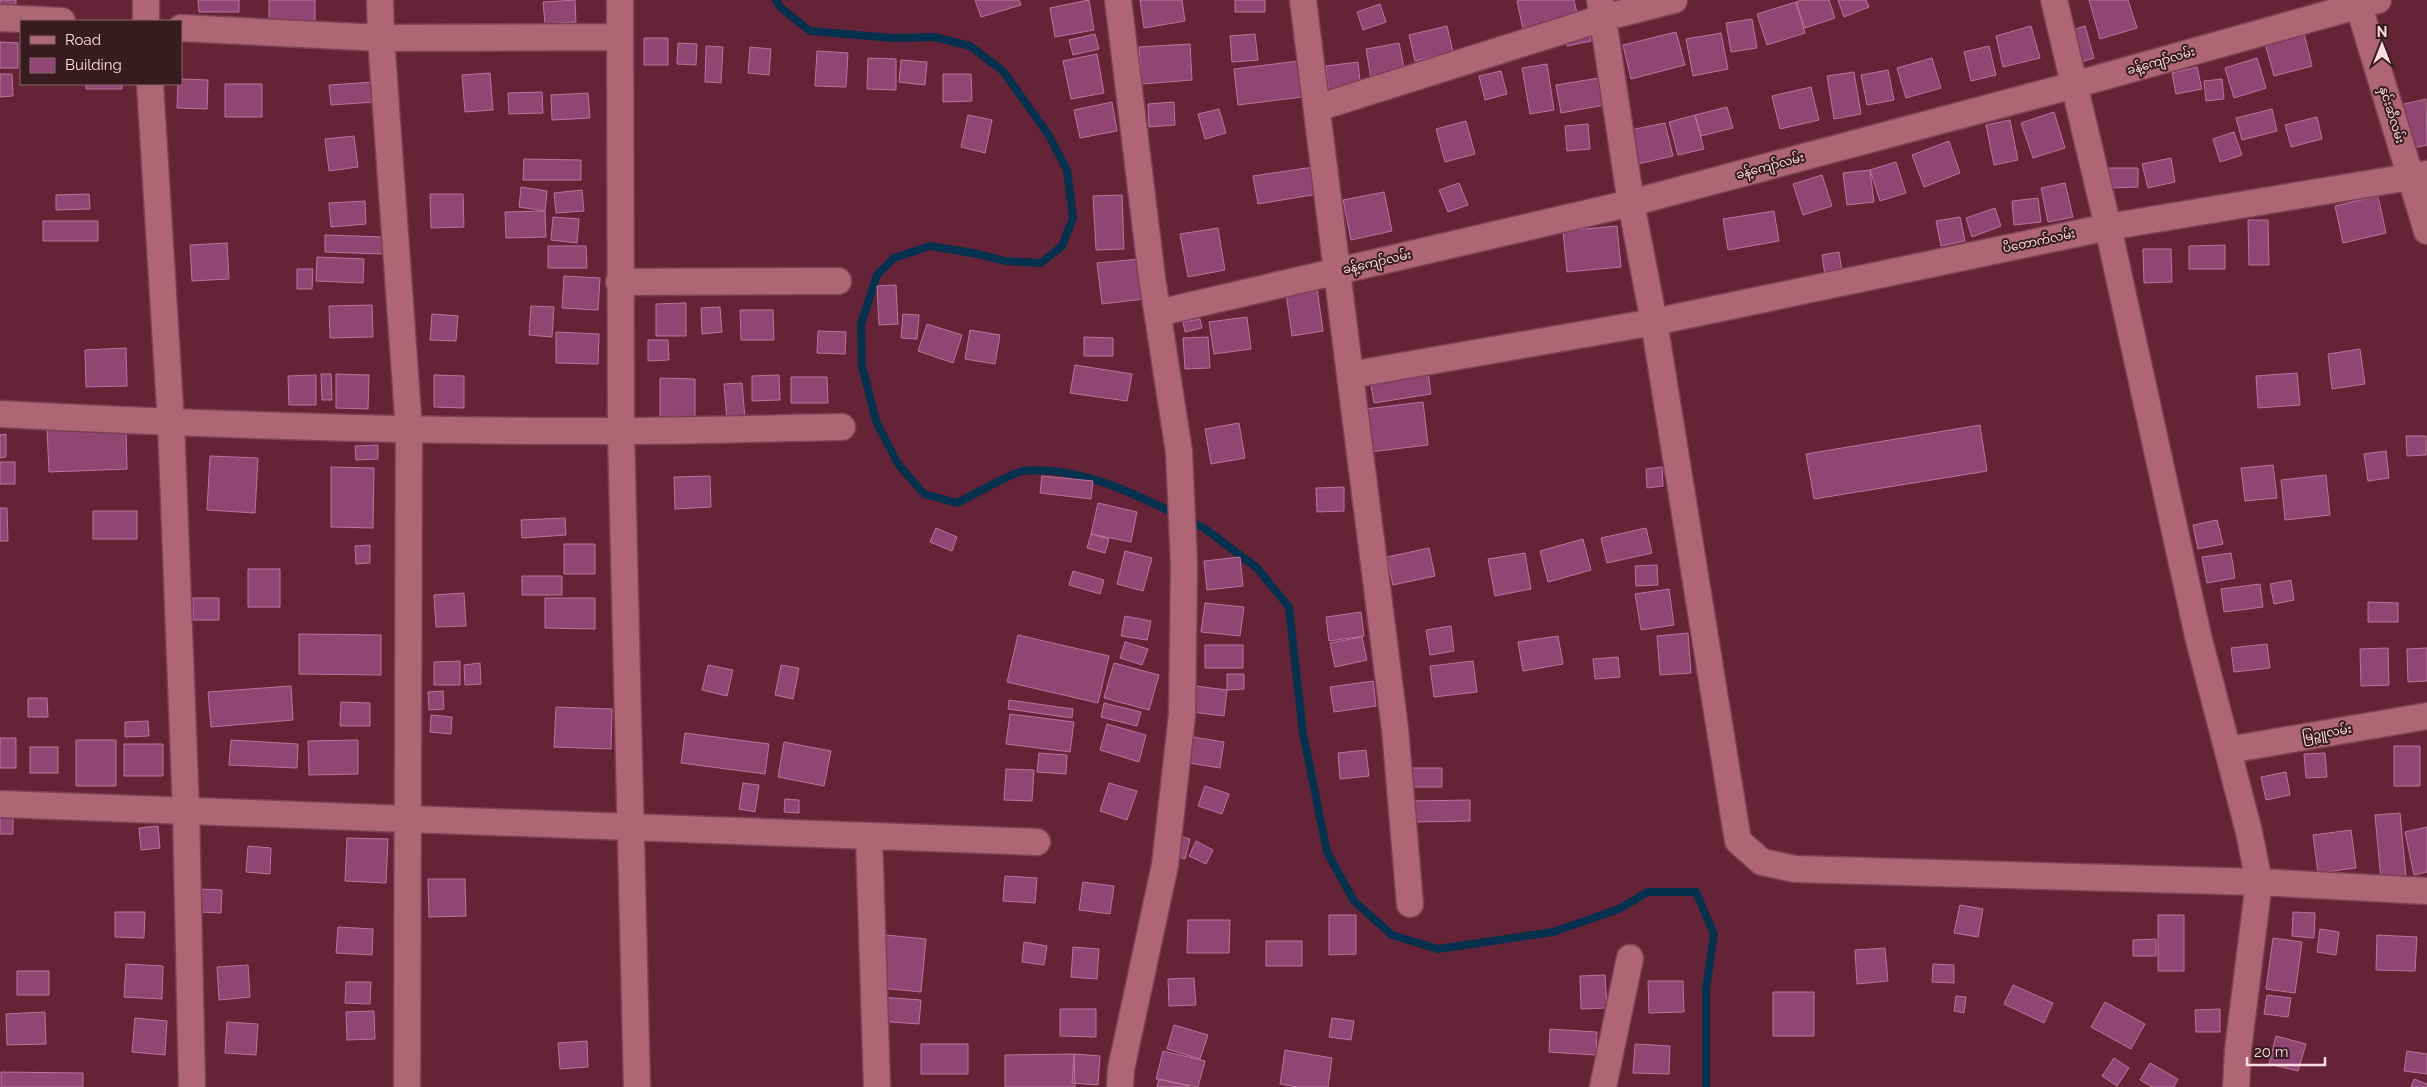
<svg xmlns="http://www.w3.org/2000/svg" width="2427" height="1087" font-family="Raleway,'Noto Sans Myanmar',sans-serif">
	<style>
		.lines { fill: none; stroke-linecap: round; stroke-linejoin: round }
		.stream { stroke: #06314e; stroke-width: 8 }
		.building { fill: #914573; stroke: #b8769c }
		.minor-casing { stroke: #7a4155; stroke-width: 29 }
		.minor { stroke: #ae6576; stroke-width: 26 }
		.labels { text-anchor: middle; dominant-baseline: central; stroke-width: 4; stroke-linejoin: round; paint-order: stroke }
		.street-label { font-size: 12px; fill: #fddbe2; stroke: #381a21 }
	</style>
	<rect width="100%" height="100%" fill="#652337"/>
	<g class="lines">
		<path class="stream" d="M776 0 780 7 810 31 893 38 934 37 970 46 1003 71 1048 134 1067 170 1073 218 1062 246 1041 263 1005 261 978 254 930 246 894 258 877 275 861 324 862 366 876 421 898 464 924 494 957 503C970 497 1013 472 1023 471 1075 465 1132 492 1177 515
			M1187 520 1204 528 1257 568 1289 607 1303 733 1327 852 1354 901 1392 935 1438 949 1553 932 1619 909 1648 892H1696L1714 934 1706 989V1087"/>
	</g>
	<path class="building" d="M0 0H16V10H0Z
		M198 0H239V12H199Z
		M269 0H315V25H269Z
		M575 0 576 22 545 24 543 2Z
		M975 0H1019L1021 5 981 17Z
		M1089 0 1094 30 1055 37 1050 8Z
		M1140 0H1182L1185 21 1144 28Z
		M1235 0H1265V12H1235Z
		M1523 0H1574L1579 22 1524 34 1517 1Z
		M1802 0H1829L1835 18 1805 28 1796 2Z
		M1838 0H1866L1869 7 1844 17Z
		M2089 0H2128L2137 28 2100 39Z
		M1796 2 1805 33 1767 45 1757 14Z
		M1380 4 1386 22 1363 30 1357 12Z
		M1752 19 1757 48 1731 52 1726 23Z
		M1447 26 1453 52 1415 61 1409 35Z
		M2031 26 2040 58 2003 67 1996 36Z
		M2085 26 2094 58 2075 64 2066 32Z
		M1588 27 1591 41 1567 46 1565 31Z
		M1676 32 1685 65 1631 79 1623 45Z
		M1721 33 1728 69 1693 76 1686 39Z
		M2304 33 2312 66 2274 76 2265 43Z
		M1095 34 1099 49 1073 55 1069 40Z
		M1255 34 1258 60 1232 62 1230 36Z
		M644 38H668V65H644Z
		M0 42 18 43V68H0Z
		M678 43 697 44 696 65 677 64Z
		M1399 43 1405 73 1371 79 1366 49Z
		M1190 44 1192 80 1142 84 1139 47Z
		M706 46 723 47 721 83 705 82Z
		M1989 46 1996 75 1971 81 1964 52Z
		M750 47 771 49 769 75 748 73Z
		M817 51 848 53 846 87 815 86Z
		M1097 54 1104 93 1071 99 1063 61Z
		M868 58 896 59V90L867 89Z
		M1932 58 1941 88 1906 98 1897 68Z
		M2257 58 2266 88 2234 98 2225 68Z
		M901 60 927 62 925 85 899 82Z
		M1298 61 1302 97 1238 105 1234 69Z
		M1358 62 1361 91 1329 94 1326 66Z
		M1547 64 1554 110 1530 114 1522 68Z
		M2197 67 2202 89 2176 94 2172 73Z
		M1888 70 1894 100 1867 105 1861 75Z
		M1501 71 1507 94 1485 100 1479 76Z
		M1854 72 1861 114 1834 119 1827 76Z
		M490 73 493 110 465 112 462 75Z
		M0 74H12L13 96 0 97Z
		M943 74H971L972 101 943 102Z
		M1599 78 1604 105 1561 113 1556 85Z
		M181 79 208 80 207 109 177 108 178 84H181Z
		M2222 79 2224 99 2206 101 2204 81Z
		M374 82 375 102 331 105 329 85Z
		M86 84H122V89H86Z
		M225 84H262V117H225Z
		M1811 87 1819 120 1780 129 1772 96Z
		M542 92 543 113 509 114 508 93Z
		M588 93 590 118 552 120 551 95Z
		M2426 99 2427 145 2409 149 2400 105Z
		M1112 102 1117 131 1080 138 1074 110Z
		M1174 102 1175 125 1149 127 1148 104Z
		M1727 107 1733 128 1701 136 1695 115Z
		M1219 109 1226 133 1205 139 1198 114Z
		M2272 109 2277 131 2242 140 2236 118Z
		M2054 112 2065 148 2033 158 2021 123Z
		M968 115 992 120 985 153 961 147Z
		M1695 115 1704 149 1678 155 1669 122Z
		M2317 117 2322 139 2291 147 2285 125Z
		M2010 120 2018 160 1994 165 1986 125Z
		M1466 121 1475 154 1445 162 1436 129Z
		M1665 123 1673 156 1638 164 1630 130Z
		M1588 124 1590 149 1567 151 1565 126Z
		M2234 132 2242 155 2220 162 2213 139Z
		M354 136 358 167 329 171 325 139Z
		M1949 141 1960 173 1924 187 1912 155Z
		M2171 158 2175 182 2148 188 2142 164Z
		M524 159 581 160V180H523Z
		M1896 162 1906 193 1880 201 1870 170Z
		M1320 166 1324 193 1258 204 1253 176Z
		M2108 168H2138V187L2109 188Z
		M1870 170 1874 202 1847 205 1843 173Z
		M1822 175 1832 206 1803 215 1793 184Z
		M1459 183 1468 205 1448 212 1439 190Z
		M2065 183 2073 217 2048 222 2041 188Z
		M521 187 547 191 545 211 519 207Z
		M582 190 584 211 556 213 554 193Z
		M1384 192 1392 231 1351 240 1343 200Z
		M89 194 90 209 56 210V195Z
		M430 194H463L464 227 431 228Z
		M1122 195 1124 249 1096 250 1093 196Z
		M2378 196 2386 233 2343 243 2335 206Z
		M2038 198 2041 222 2014 225 2012 201Z
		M365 201 366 224 331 227 329 203Z
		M1995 208 2001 226 1972 237 1966 218Z
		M545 211 546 237 506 238 505 212Z
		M1774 211 1779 241 1728 250 1723 219Z
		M553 217 579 219 577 243 551 240Z
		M1960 217 1965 241 1941 246 1936 221Z
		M2248 220H2268L2269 265H2249Z
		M43 221H98V241H43Z
		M1617 226 1621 267 1567 272 1563 231Z
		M1218 228 1225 270 1188 277 1180 234Z
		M325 235 385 237 384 254 325 252Z
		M227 243 229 279 192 281 190 245Z
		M2225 245V269H2189V246Z
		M548 246H586L587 268H548Z
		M2143 249H2171L2172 282 2144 283Z
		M1839 252 1842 272 1825 275 1822 255Z
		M317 257 364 259 363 283 316 281Z
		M1139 259 1144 299 1102 304 1097 263Z
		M297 269H313L312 289H297Z
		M564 276 600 278 598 310 562 308Z
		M896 285 898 324 879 325 877 286Z
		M1317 288 1323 331 1292 336 1286 293Z
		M686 303V336H656V304Z
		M372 305 373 337 330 338 329 306Z
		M531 306 554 307 552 337 529 335Z
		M720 307 722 332 702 334 701 308Z
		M740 310H773L774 340H741Z
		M432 314 458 316 456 341 430 340Z
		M903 314 919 315 917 339 901 338Z
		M1247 317 1251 349 1214 354 1209 322Z
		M1200 319 1202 328 1185 332 1183 322Z
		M927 324 962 335 953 363 918 351Z
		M970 330 1000 335 995 364 965 359Z
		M818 331 846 332 845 354 817 353Z
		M556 332 599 334 598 364 556 363Z
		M1084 337 1113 338V356H1084Z
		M1208 337 1210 368 1185 369 1183 338Z
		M648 340H668L669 360 648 361Z
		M126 348 127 386 86 387 85 350Z
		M2360 349 2365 384 2332 389 2328 354Z
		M1075 365 1132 374 1127 401 1070 393Z
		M1428 371 1431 394 1374 403 1370 380Z
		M2297 373 2300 405 2258 408 2256 376Z
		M321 374H331L332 400H322Z
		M336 374 369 375 368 409 336 408Z
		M316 375V405H289L288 376Z
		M434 375 464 376V408L434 407Z
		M779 375 780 400 752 401V376Z
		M791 377H827L828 403H791Z
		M660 378 695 379V420L660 419Z
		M742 383 745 419 727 421 724 384Z
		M1423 402 1428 445 1370 452 1365 409Z
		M1239 423 1245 458 1211 464 1205 429Z
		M1980 425 1987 471 1814 499 1806 454Z
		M126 428 127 469 49 472 47 430Z
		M6 434V457L0 458V435Z
		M2406 436H2426V455L2407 456Z
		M378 445V459L356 460 355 446Z
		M2386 451 2389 478 2368 481 2364 454Z
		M210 456 258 458 255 513 207 510Z
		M0 462H15V484H0Z
		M2273 465 2277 498 2245 501 2241 468Z
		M331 467 374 468 373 528 331 527Z
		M1662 467 1663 486 1647 488 1646 469Z
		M2326 475 2330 515 2285 520 2281 480Z
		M710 476 711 507 675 509 674 477Z
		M1042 476 1093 481 1091 499 1040 493Z
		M1344 487V511L1317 512 1316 488Z
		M1098 503 1137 512 1131 542 1091 534Z
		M0 508H7L8 541H0Z
		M93 511H137V539H93Z
		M565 518 566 535 522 538 521 520Z
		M2217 520 2223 544 2198 549 2193 525Z
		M936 528 957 537 952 551 930 542Z
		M1646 528 1652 553 1607 563 1601 538Z
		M1091 534 1109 539 1105 553 1087 548Z
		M1583 539 1591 570 1548 582 1540 551Z
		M564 544H595V574H564Z
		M370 545V563L356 564 355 546Z
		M1429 548 1435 576 1393 585 1387 557Z
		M1125 551 1152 558 1143 591 1117 584Z
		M1525 553 1531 589 1495 596 1488 559Z
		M2231 553 2235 578 2207 583 2202 557Z
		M1240 557 1243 586 1207 590 1204 561Z
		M1657 565 1658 585 1636 586 1635 566Z
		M248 569H280V607H248Z
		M1073 571 1104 580 1100 594 1069 585Z
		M522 576H562V595H522Z
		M2291 580 2294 600 2274 604 2270 584Z
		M2260 584 2263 607 2224 612 2221 589Z
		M1669 589 1674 625 1641 630 1635 594Z
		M464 593 466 626 436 627 434 595Z
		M193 598H219V620H193Z
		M545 598H595V629L545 628Z
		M2368 602 2398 603V622H2368Z
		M1205 603 1244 607 1240 636 1201 632Z
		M1361 612 1364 636 1329 641 1326 617Z
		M1125 616 1151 621 1147 640 1121 636Z
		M1451 626 1454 651 1430 655 1426 630Z
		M1688 633 1691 673 1660 675 1657 636Z
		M299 634 381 635V675L299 674Z
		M1018 635 1109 656 1098 703 1007 682Z
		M1558 636 1563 664 1523 671 1518 642Z
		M1362 637 1367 660 1335 667 1330 643Z
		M1125 642 1148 649 1142 665 1120 658Z
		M2267 644 2270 668 2234 672 2231 648Z
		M1205 645H1243V668H1205Z
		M2388 648 2389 685 2361 686 2360 649Z
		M2427 648V681L2408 682 2407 649Z
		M1618 657 1620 677 1595 679 1593 659Z
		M460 661V685H434V662Z
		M1473 661 1477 692 1434 697 1430 666Z
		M480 663 481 684 465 685 464 665Z
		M1114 663 1159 675 1149 710 1104 698Z
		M708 665 733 670 727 696 702 690Z
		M781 665 799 668 793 699 775 695Z
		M1227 674H1244V689L1227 690Z
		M1373 681 1376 706 1334 712 1330 687Z
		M291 686 293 720 211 727 208 692Z
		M1196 686 1227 690 1224 716 1192 712Z
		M443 691 444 709 429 710 428 692Z
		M28 698H47L48 717H28Z
		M1009 700 1073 709 1072 718 1008 709Z
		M341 702 370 703V726H340Z
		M1104 703 1141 712 1137 726 1101 717Z
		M556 707 612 709 611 749 554 747Z
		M1010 714 1074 722 1070 752 1006 744Z
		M431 715 452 717 451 734 430 732Z
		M148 721 149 736 125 737V722Z
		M1107 724 1146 735 1139 762 1100 750Z
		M685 733 769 744 765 774 681 763Z
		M1193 737 1224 742 1220 768 1189 763Z
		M0 738H16V768H0Z
		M76 740H116V786H76Z
		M231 740 298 744 297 768 229 765Z
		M358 740V774L309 775 308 741Z
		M784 742 831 751 824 786 778 777Z
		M124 744H163V776H124Z
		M2394 746H2420V786H2394Z
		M30 747H58V773H30Z
		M1366 750 1369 776 1340 779 1338 753Z
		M1039 753 1067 755 1066 774 1037 772Z
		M2325 753 2327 777 2306 778 2304 754Z
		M1410 768H1442V787H1410Z
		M1006 769 1034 770 1032 801 1004 800Z
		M2286 772 2290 795 2266 800 2261 777Z
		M743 783 759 785 755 812 739 809Z
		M1109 783 1137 791 1127 820 1100 811Z
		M1205 786 1229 794 1222 814 1198 806Z
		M785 799 799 800V813L784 812Z
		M1470 800V821L1412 822V801Z
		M0 813H13V834H0Z
		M2400 813 2406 877 2381 880 2375 815Z
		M158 826 160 848 141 850 139 828Z
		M2427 827V872L2414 875 2405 832Z
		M2351 830 2356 868 2318 873 2313 835Z
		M1175 835 1190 839 1185 859 1169 854Z
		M347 838 388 839 386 883 345 881Z
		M1196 841 1213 850 1206 864 1189 856Z
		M248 846 271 848 270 874 246 872Z
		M1005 876 1037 878 1035 903 1003 901Z
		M428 879H465L466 916 429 917Z
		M1083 882 1114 886 1110 914 1079 910Z
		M199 889 222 890 221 913 198 912Z
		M1960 905 1983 909 1978 937 1954 933Z
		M115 912H145L144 938 115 937Z
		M2293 912 2315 913 2314 938 2292 936Z
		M1329 915H1356V954L1329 955Z
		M2158 915H2184V971H2158Z
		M1188 920H1230L1229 953H1187Z
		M338 927 373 929 372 955 336 953Z
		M2320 929 2339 932 2336 955 2317 952Z
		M886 935 926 939 921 992 881 988Z
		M2377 935 2417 937 2415 971 2376 970Z
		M2273 938 2302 942 2295 993 2266 989Z
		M2156 939V956H2133V940Z
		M1266 941H1302V966H1266Z
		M1024 942 1047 946 1044 965 1022 962Z
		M1073 947 1099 949 1097 979 1071 977Z
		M1885 948 1888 981 1857 984 1855 950Z
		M126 964 163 966 162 999 124 997Z
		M1933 964 1954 965V983L1932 982Z
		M248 965 250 997 219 1000 217 967Z
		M17 971H49V995H17Z
		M1605 975 1607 1008 1581 1009 1580 976Z
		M1194 978 1196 1005 1169 1006 1168 979Z
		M1648 981H1683L1684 1012 1649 1013Z
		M346 982H371L370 1004 345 1003Z
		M2013 985 2053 1003 2044 1023 2004 1004Z
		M1773 992H1814V1036H1773Z
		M2267 995 2291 998 2288 1017 2264 1014Z
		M1956 996 1966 997 1964 1013 1954 1011Z
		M879 997 921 1000 919 1024 877 1021Z
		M2105 1002 2145 1024 2131 1049 2091 1027Z
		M1060 1009H1096V1037L1060 1036Z
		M2220 1009V1032H2196L2195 1010Z
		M374 1011 375 1039 347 1040 346 1012Z
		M45 1012 46 1044 7 1045 6 1014Z
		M135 1018 167 1021 165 1055 132 1052Z
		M1332 1018 1354 1021 1351 1040 1329 1037Z
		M227 1022 258 1024 256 1055 225 1053Z
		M1174 1025 1208 1035 1200 1059 1167 1049Z
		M1550 1029 1597 1032 1596 1055 1549 1052Z
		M2276 1036 2306 1044 2298 1071 2269 1064Z
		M587 1041 588 1067 560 1069 558 1043Z
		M921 1044H968V1074H921Z
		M1635 1044 1670 1046 1669 1074 1633 1073Z
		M1285 1050 1332 1058 1328 1087H1298L1280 1084Z
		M1163 1051 1205 1061 1198 1087 1156 1079Z
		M2407 1051 2427 1054V1074L2404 1071Z
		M1074 1054 1075 1087H1005V1055Z
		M1074 1054 1100 1056 1098 1085 1072 1083Z
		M2114 1058 2129 1068 2117 1086 2102 1076Z
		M2150 1063 2178 1079 2174 1087H2152L2140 1080Z
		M1 1072 83 1073V1087H1Z
		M1159 1079 1189 1086V1087H1157Z
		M2414 1079 2427 1084V1087H2411Z"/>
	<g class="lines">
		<defs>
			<path id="minor" d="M146 0V21
				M380 0 381 38 409 430 407 1087
				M620 0 621 431 637 1087
				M1118 0 1152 278 1179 452 1184 564 1182 715 1165 865 1121 1069 1120 1087
				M1303 0 1350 375
				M1600 0 1631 203 1654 322 1738 841 1762 862 1795 869 2259 882 2427 891
				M2054 0 2108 227 2198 636 2249 832 2259 882 2238 1050 2236 1087
				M2357 0 2427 231
				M0 18 62 21
				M181 28 381 38 620 37
				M150 84 171 423 186 811 192 1087
				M1317 108 1603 18 1674 0
				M619 282 838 281
				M1158 313 1631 203 2074 85 2378 0
				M0 414C210 425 420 432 631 431 701 431 772 428 842 427
				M2228 750 2427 716
				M0 804 1037 842
				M869 836 877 1087
				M1410 904 1395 729 1350 375 1654 322 2108 227 2427 174
				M1603 1087 1630 958"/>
		</defs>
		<use href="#minor" class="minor-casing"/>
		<use href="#minor" class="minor"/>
	</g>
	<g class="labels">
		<g class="street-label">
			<text transform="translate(2161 61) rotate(-16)">ခန့်ကျော်လမ်း</text>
			<text transform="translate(2392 115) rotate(73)">နှင်းဆီလမ်း</text>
			<text transform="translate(1770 166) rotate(-15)">ခန့်ကျော်လမ်း</text>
			<text transform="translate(2039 241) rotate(-12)">ပိတောက်လမ်း</text>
			<text transform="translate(1377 262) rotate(-13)">ခန့်ကျော်လမ်း</text>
			<text transform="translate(2327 733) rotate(-10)">မြဉ္ဇူလမ်း</text>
		</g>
	</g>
	<rect x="20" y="20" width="162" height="65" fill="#381a21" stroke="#87676e"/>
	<rect x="30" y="36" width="25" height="8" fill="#ae6576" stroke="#87676e"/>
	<text x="65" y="45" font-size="15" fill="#fddbe2">Road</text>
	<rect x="30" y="58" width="25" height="15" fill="#914573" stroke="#87676e"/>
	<text x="65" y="70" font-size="15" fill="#fddbe2">Building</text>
	<g transform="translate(2382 45)" stroke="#381a21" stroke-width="4" paint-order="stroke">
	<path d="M0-4L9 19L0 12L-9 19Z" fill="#fddbe2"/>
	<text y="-8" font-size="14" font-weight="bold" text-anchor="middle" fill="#fddbe2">N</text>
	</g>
	<path d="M2247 1057v8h78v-8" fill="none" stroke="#fddbe2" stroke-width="2.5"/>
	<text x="2254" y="1057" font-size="15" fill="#fddbe2" stroke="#381a21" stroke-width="4" paint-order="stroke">20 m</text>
</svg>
